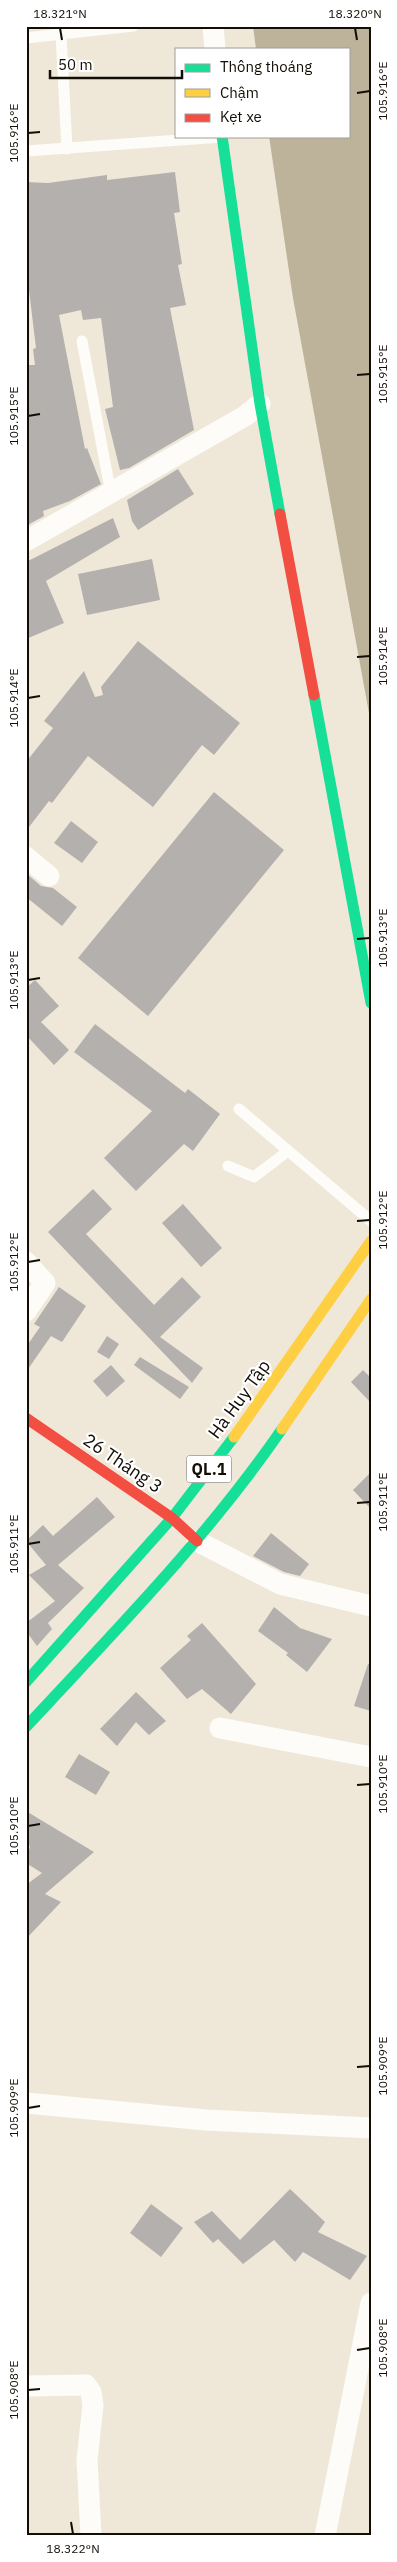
<svg xmlns="http://www.w3.org/2000/svg" width="397" height="2562" font-family="'IBM Plex Sans',sans-serif">
	<style>
		.water { fill: #bdb29a }
		.building { fill: #b3b0ae }
		.lines { fill: none; stroke-linecap: round; stroke-linejoin: round }
		.lane { stroke: #fdfcf9; stroke-width: 11 }
		.street { stroke: #fdfcf9; stroke-width: 21 }
		.fast { stroke: #16e098; stroke-width: 11 }
		.slow { stroke: #ffcf43; stroke-width: 11 }
		.jam { stroke: #f24e42; stroke-width: 11 }
		.ticks { fill: none; stroke: #120d05; stroke-width: 2 }
		.labels { text-anchor: middle; dominant-baseline: central; stroke-width: 4.5; stroke-linejoin: round; paint-order: stroke }
		.shield { fill: #fff; stroke: #595650; stroke-width: 1 }
		.shield-label { font-size: 16px; font-weight: bold; fill: #120d05 }
		.street-label { font-size: 18px; fill: #120d05; stroke: #fff }
		.neatline { fill: none; stroke: #120d05; stroke-width: 2 }
		.ticks-label { font-size: 12px; text-anchor: middle; fill: #120d05 }
	</style>
	<rect width="100%" height="100%" fill="#efe8d9"/>
	<path class="water" d="M253 26H371V724L293 298 269 136H348V49H256Z"/>
	<path class="building" d="M175 172 180 212 174 213 182 264 178 265 186 305 170 308 194 430 129 468 120 470 105 409 113 407 101 318 83 320 81 310 59 315 85 449 87 448 101 484 70 501 43 511 44 516 26 526V365H35L33 349 36 348 28 282H26V182L48 183 107 175V180Z
		M178 469 194 494 138 530 132 521 127 500Z
		M113 518 120 537 46 581 64 623 26 639V562Z
		M152 559 160 600 87 615 78 574Z
		M138 641 240 723 214 755 202 745 153 807 88 756 52 803 49 801 26 831V762L53 728 44 721 84 671 95 697 103 695 101 687Z
		M214 792 284 850 148 1016 78 958Z
		M71 821 98 842 82 863 54 843Z
		M26 873 41 886 53 888 77 907 62 926 26 897Z
		M35 980 59 1006 41 1022 69 1050 54 1065 26 1035V988Z
		M95 1024 185 1093 188 1089 220 1114 193 1151 184 1144 136 1191 104 1158 152 1111 74 1052Z
		M93 1189 112 1209 86 1234 154 1305 182 1277 201 1297 160 1337 203 1368 192 1383 48 1232Z
		M183 1204 222 1248 201 1267 162 1223Z
		M59 1287 86 1306 62 1342 51 1336 26 1372V1347L40 1327 34 1324Z
		M107 1336 119 1344 109 1359 97 1352Z
		M140 1357 189 1387 180 1399 134 1365Z
		M111 1365 125 1381 107 1397 93 1381Z
		M363 1370 371 1378V1403L351 1382Z
		M371 1472V1509L353 1490Z
		M97 1497 115 1517 58 1565 84 1588 48 1623 52 1629 37 1646 26 1631V1623L55 1601 29 1575 46 1565 26 1541 43 1525 53 1536Z
		M271 1533 309 1564 300 1576 284 1572 253 1556Z
		M274 1607 300 1628 332 1639 307 1672 286 1655 288 1653 258 1631Z
		M202 1623 256 1684 231 1714 202 1689 187 1699 160 1668 191 1640 187 1636Z
		M368 1664H371V1711L354 1706Z
		M136 1692 166 1721 149 1735 136 1722 117 1746 100 1729Z
		M79 1754 110 1772 96 1795 65 1777Z
		M26 1811 94 1852 45 1894 61 1902 26 1939V1885L42 1873 26 1863 30 1846 26 1844Z
		M290 2189 325 2222 318 2232 367 2256 350 2280 303 2252 295 2262 274 2240 243 2264 218 2239 213 2243 194 2222 212 2211 240 2240Z
		M151 2204 183 2228 161 2257 130 2233Z"/>
	<g class="lines">
		<path class="lane" d="M61 34 67 149
			M26 38 133 26
			M26 151 222 137
			M82 341 111 494
			M239 1109 371 1221
			M228 1166 254 1177 288 1151"/>
		<path class="street" d="M213 26 215 49
			M26 541 245 416 260 404
			M26 857 49 876
			M26 1262 45 1283 26 1311
			M197 1541 280 1584 371 1606
			M220 1728 371 1757
			M26 2103 206 2120 371 2128
			M26 2386 86 2385 91 2392 93 2405 87 2460 91 2536
			M325 2536 371 2303"/>
		<path class="fast" d="M222 136 260 404 280 514
			M314 695 371 1003
			M26 1682 172 1518 234 1437
			M26 1727C115 1631 207 1538 282 1429"/>
		<path class="slow" d="M282 1429 371 1299
			M234 1437 371 1241"/>
		<path class="jam" d="M280 514 314 695
			M26 1418 172 1518 197 1541"/>
	</g>
	<path class="ticks" d="M60 28 62 40M355 28 357 40M357 93 370 91M28 133 40 132M357 375 370 374M28 416 40 414M357 657 370 656M28 698 40 696M357 939 370 938M28 980 40 978M357 1221 370 1220M28 1262 40 1260M357 1503 370 1502M28 1544 40 1542M357 1785 370 1784M28 1826 40 1824M357 2067 370 2066M28 2108 40 2106M357 2350 370 2348M28 2390 40 2389M71 2522 73 2534"/>
	<g class="labels">
		<rect class="shield" x="186.5" y="1455.5" width="45" height="27" rx="4"/>
		<g class="shield-label">
			<text x="209" y="1469">QL.1</text>
		</g>
		<g class="street-label">
			<text transform="translate(239 1399) rotate(-54)">Hà Huy Tập</text>
			<text transform="translate(123 1463) rotate(34)">26 Tháng 3</text>
		</g>
	</g>
	<rect width="397" height="2562" fill="none" stroke="#ffffff" stroke-width="55"/>
	<rect x="175" y="48" width="175" height="90" fill="#ffffff" stroke="#a09e9b"/>
	<rect x="185" y="64" width="25" height="8" fill="#16e098" stroke="#a09e9b"/>
	<text x="220" y="72" font-size="15" fill="#120d05">Thông thoáng</text>
	<rect x="185" y="89" width="25" height="8" fill="#ffcf43" stroke="#a09e9b"/>
	<text x="220" y="98" font-size="15" fill="#120d05">Chậm</text>
	<rect x="185" y="114" width="25" height="8" fill="#f24e42" stroke="#a09e9b"/>
	<text x="220" y="122" font-size="15" fill="#120d05">Kẹt xe</text>
	<path d="M50 70v8h132v-8" fill="none" stroke="#120d05" stroke-width="2.5"/>
	<text x="58" y="70" font-size="15" fill="#120d05" stroke="#ffffff" stroke-width="4" paint-order="stroke">50 m</text>
	<rect x="28" y="28" width="342" height="2506" class="neatline"/>
	<g class="ticks-label">
		<text x="60" y="18">18.321°N</text>
		<text x="355" y="18">18.320°N</text>
		<text transform="translate(383 91) rotate(-90)" y="4">105.916°E</text>
		<text transform="translate(14 133) rotate(-90)" y="4">105.916°E</text>
		<text transform="translate(383 374) rotate(-90)" y="4">105.915°E</text>
		<text transform="translate(14 416) rotate(-90)" y="4">105.915°E</text>
		<text transform="translate(383 656) rotate(-90)" y="4">105.914°E</text>
		<text transform="translate(14 698) rotate(-90)" y="4">105.914°E</text>
		<text transform="translate(383 938) rotate(-90)" y="4">105.913°E</text>
		<text transform="translate(14 980) rotate(-90)" y="4">105.913°E</text>
		<text transform="translate(383 1220) rotate(-90)" y="4">105.912°E</text>
		<text transform="translate(14 1262) rotate(-90)" y="4">105.912°E</text>
		<text transform="translate(383 1502) rotate(-90)" y="4">105.911°E</text>
		<text transform="translate(14 1544) rotate(-90)" y="4">105.911°E</text>
		<text transform="translate(383 1784) rotate(-90)" y="4">105.910°E</text>
		<text transform="translate(14 1826) rotate(-90)" y="4">105.910°E</text>
		<text transform="translate(383 2066) rotate(-90)" y="4">105.909°E</text>
		<text transform="translate(14 2108) rotate(-90)" y="4">105.909°E</text>
		<text transform="translate(383 2348) rotate(-90)" y="4">105.908°E</text>
		<text transform="translate(14 2390) rotate(-90)" y="4">105.908°E</text>
		<text x="73" y="2553">18.322°N</text>
	</g>
</svg>
